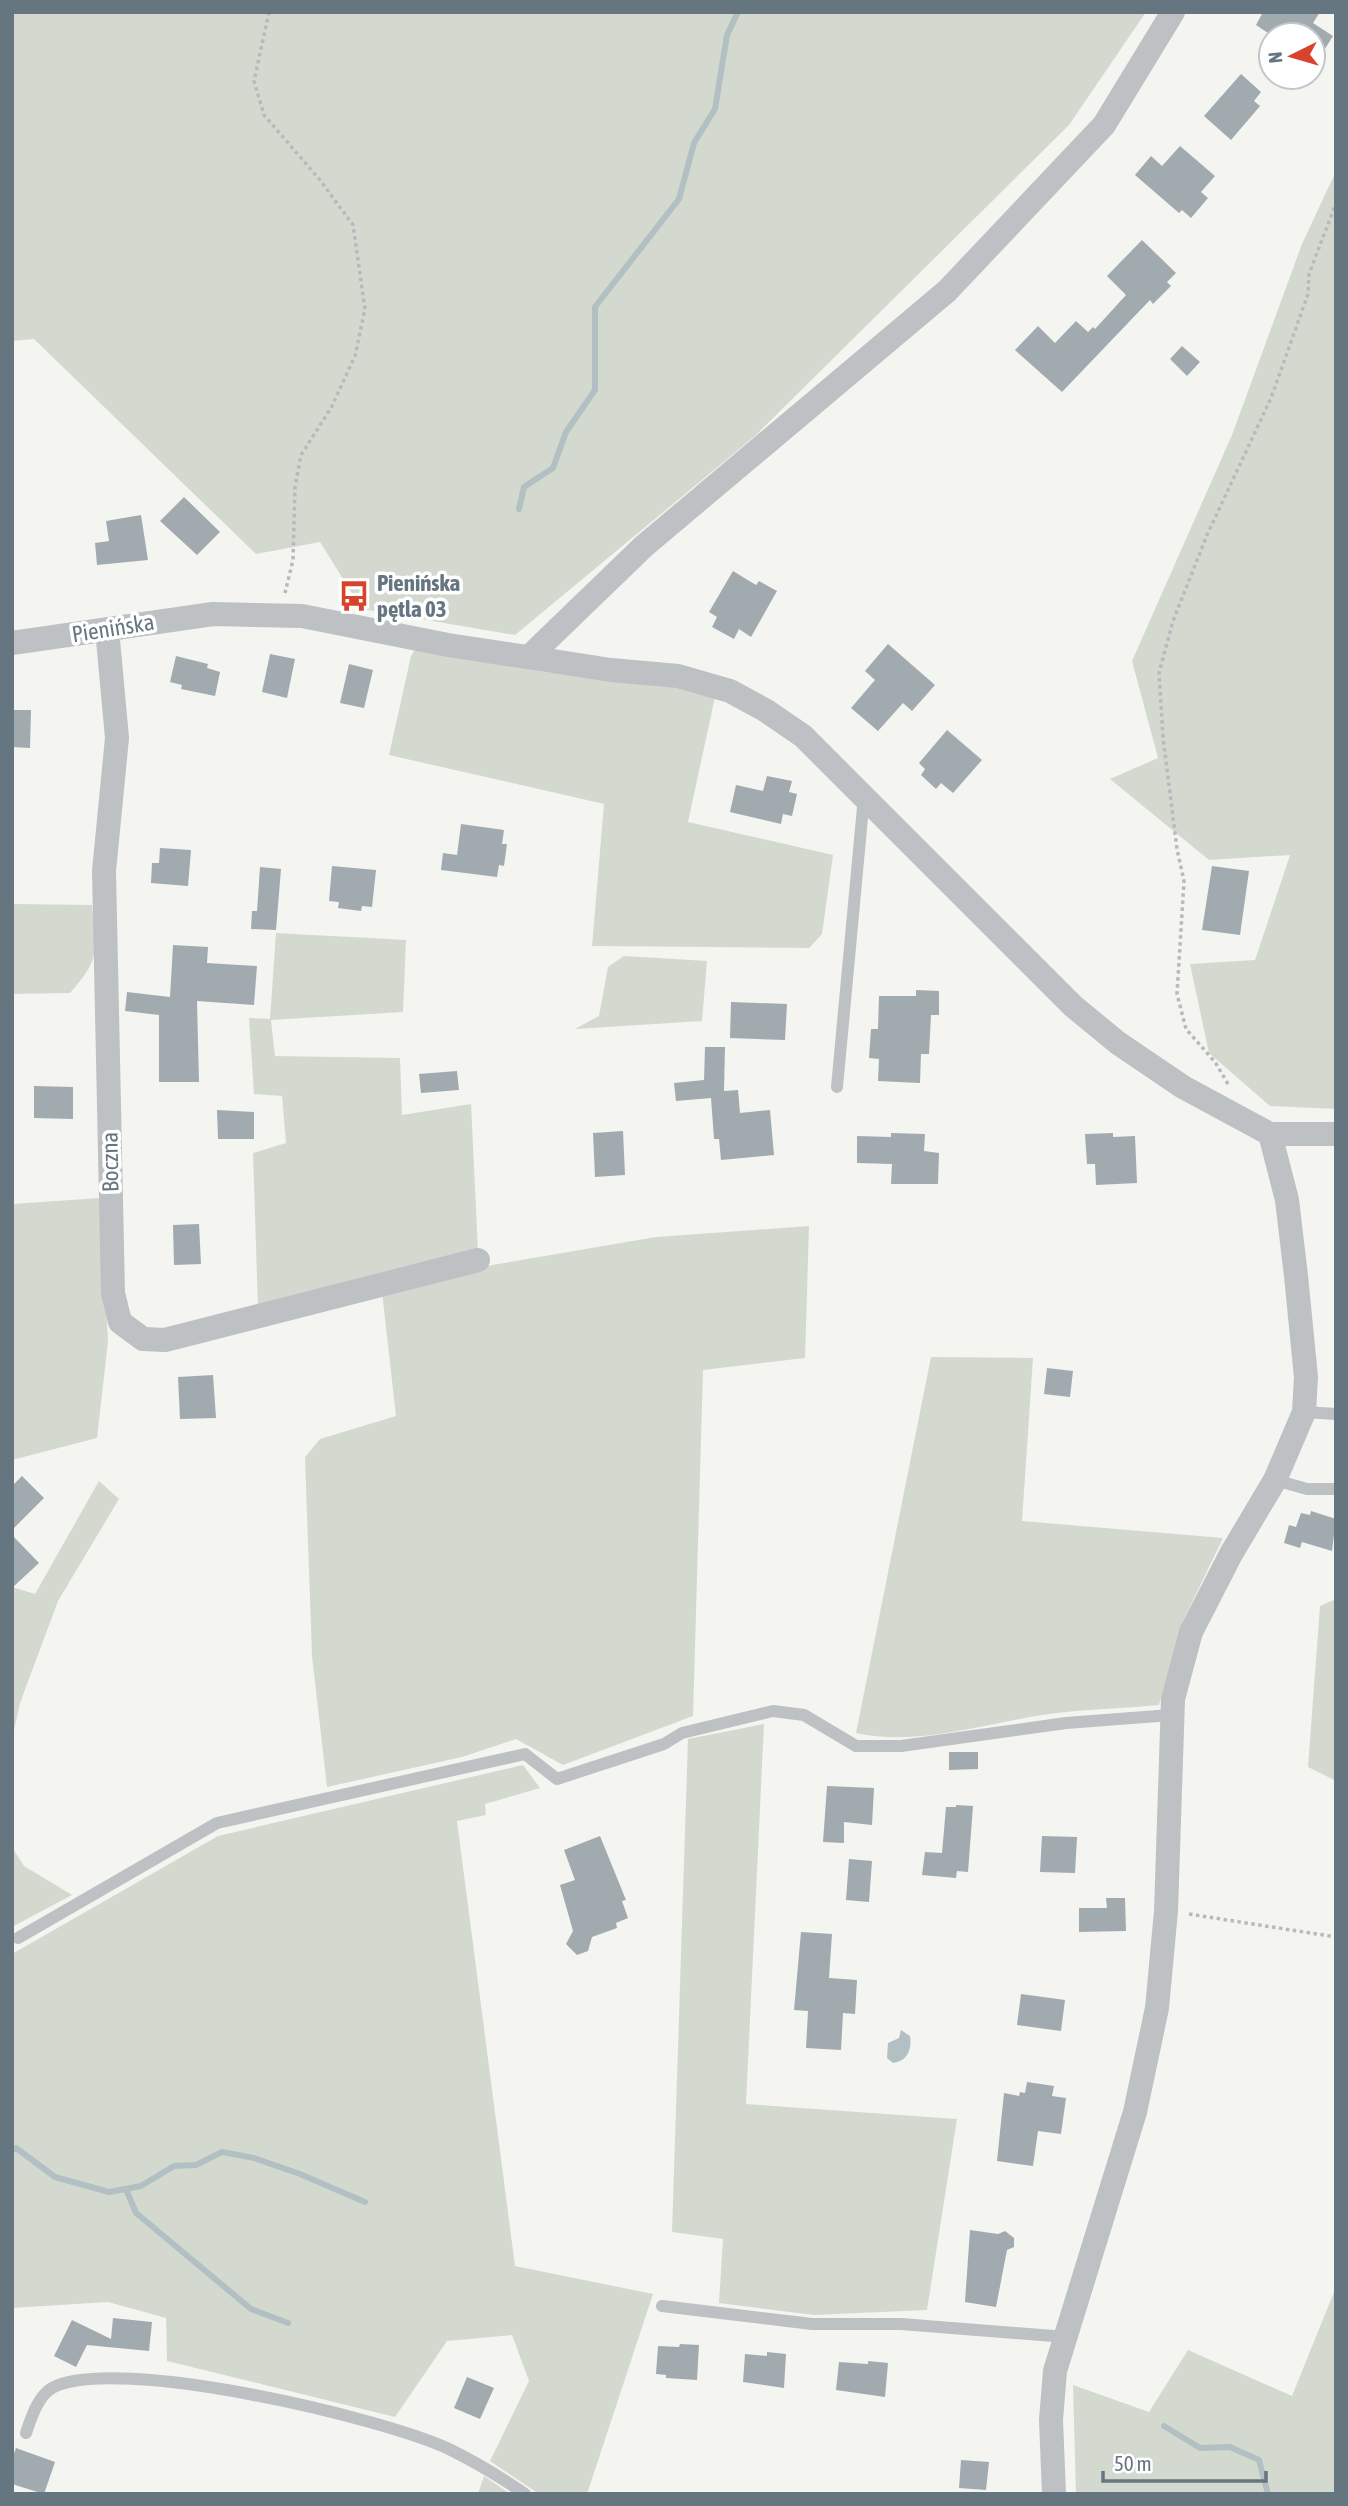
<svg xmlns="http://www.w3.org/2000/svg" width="1348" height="2506" font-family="'Asap Condensed',sans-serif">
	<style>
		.green { fill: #d4d9d0 }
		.water { fill: #b2c0c3 }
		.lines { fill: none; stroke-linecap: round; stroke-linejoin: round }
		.stream { stroke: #b2c0c3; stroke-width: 6 }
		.building { fill: #a1abaf }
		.path { stroke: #b7babc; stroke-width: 3.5; stroke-dasharray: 3.5 3.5; stroke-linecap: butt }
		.lane { stroke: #bdc1c4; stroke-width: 12 }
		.street { stroke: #bdc1c4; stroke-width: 24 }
		.labels { text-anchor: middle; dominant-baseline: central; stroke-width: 7; stroke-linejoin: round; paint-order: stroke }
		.poi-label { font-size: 23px; font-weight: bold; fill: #657680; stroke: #fff; text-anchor: start }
		.street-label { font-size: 23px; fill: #657680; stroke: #fff }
	</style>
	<rect width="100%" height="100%" fill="#f4f4f0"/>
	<path class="green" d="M12 12H1146L1069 125 755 436 515 635 362 609 320 542 256 554 34 339 12 341Z
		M1336 171V1109L1270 1106 1209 1053 1190 964 1255 960 1290 855 1209 860 1110 779 1158 758 1132 661 1232 435 1302 244Z
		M416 648 544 672 686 686 715 697 688 822 833 855 822 934 809 948 592 946 604 804 389 755 411 656Z
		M12 904 92 905C96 950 102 957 70 993L12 994Z
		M276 933 406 940 403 1012 271 1020 275 1056 400 1058 402 1115 471 1104 478 1251 258 1308 253 1153 286 1143 282 1096 254 1094 249 1018 270 1019Z
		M624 956 707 961 702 1021 575 1029 599 1016 608 967Z
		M100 1198 108 1341 97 1438 12 1460V1204Z
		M809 1226 805 1358 703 1370 693 1716 563 1765 516 1739 462 1757 327 1787 312 1656 305 1457 320 1439 396 1416 382 1292 481 1267 656 1237Z
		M931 1357 1033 1358 1022 1521 1223 1538 1183 1621 1159 1705C1118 1709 1076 1709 1036 1716 978 1726 915 1746 856 1733Z
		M99 1481 119 1499 58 1601 20 1703 12 1739V1587L35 1594Z
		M1336 1599V1781L1308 1767 1320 1606Z
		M764 1724 746 2104 957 2119 927 2310 814 2315 719 2303 723 2239 672 2232 688 1739Z
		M523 1765 540 1788 485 1804 486 1815 457 1821 515 2266 653 2294 587 2494H539L490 2461 529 2381 512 2335 447 2341 395 2417 167 2361 166 2318 108 2302 12 2308V1954L218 1836Z
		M12 1847 24 1866 72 1895 12 1927Z
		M1336 2287V2494H1076L1073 2385 1149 2412 1188 2350 1292 2396Z
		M484 2476 510 2494H478Z"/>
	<path class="water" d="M901 2030 910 2036C912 2049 908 2061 893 2063L887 2058 888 2043 899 2038Z"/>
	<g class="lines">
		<path class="stream" d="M519 509 524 487 553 468 566 432 595 390V307L679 199 694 143 715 109 727 35 738 12
			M12 2150 16 2148 55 2177 109 2192 141 2186 174 2166 196 2165 222 2152 254 2158 300 2174 365 2202
			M126 2189 136 2213 251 2309 288 2323
			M1164 2426 1200 2448 1230 2447 1259 2460 1268 2494"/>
	</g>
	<path class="building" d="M1263 12H1320L1313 23 1333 36 1313 68V35H1271L1256 25Z
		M1241 74 1261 92 1254 101 1260 106 1231 140 1204 116Z
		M1180 146 1215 176 1201 192 1208 198 1191 218 1182 210 1179 213 1135 175 1151 156 1162 166Z
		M1142 240 1176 273 1167 282 1171 286 1153 304 1150 300 1062 392 1015 350 1038 326 1055 343 1076 321 1088 332 1093 327 1095 329 1126 295 1107 276Z
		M1182 346 1200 362 1187 376 1170 359Z
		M184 497 220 532 197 555 160 521Z
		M141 515 148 560 97 565 95 543 109 541 106 521Z
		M733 571 756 585 759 581 777 591 751 637 739 629 734 639 712 627 717 617 709 612Z
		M888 644 935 685 912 711 903 703 878 731 851 708 875 680 865 671Z
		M270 654 295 659 287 698 262 692Z
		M176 656 208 664 207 668 220 672 215 696 181 689 182 685 170 682Z
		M349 664 373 670 364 708 340 703Z
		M12 710H31L30 748 12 747Z
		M947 730 982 760 953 793 941 783 936 789 921 775 925 769 919 763Z
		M767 776 792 781 789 792 797 794 792 816 783 814 781 824 730 812 736 785 763 791Z
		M461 824 504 830 502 844H507L504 866 499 865 497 877 441 870 443 853 457 855Z
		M160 848 191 850 188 886 151 883 152 863H159Z
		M332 866 376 870 372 907 362 906 361 911 338 908 339 902 329 901Z
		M1212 866 1249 871 1240 935 1202 930Z
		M260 867 281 869 276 930 251 929 252 911H257Z
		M173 945 208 947 207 963 257 966 254 1005 197 1001 199 1082H159V1015L125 1011 127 992 170 997Z
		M916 990 939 991V1015H931L929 1054H921L920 1083 878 1081 879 1059 869 1058 871 1029H878L879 996H916Z
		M731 1002 787 1004 785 1040 730 1038Z
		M705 1047H725L724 1091 738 1090 740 1113 770 1110 774 1155 721 1160 719 1139H714L711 1098 676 1101 674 1083 704 1080Z
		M457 1071 459 1090 421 1093 419 1074Z
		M34 1086 73 1087V1119L34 1118Z
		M217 1110 254 1112V1139H218Z
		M623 1131 625 1175 595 1177 593 1133Z
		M891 1133 925 1134 924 1151 939 1153 938 1184H891L892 1164 857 1163V1136L891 1137Z
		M1113 1133V1137L1135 1136 1137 1183 1096 1185 1095 1164H1087L1085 1134Z
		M199 1224 201 1264 174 1265 173 1225Z
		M1047 1368 1073 1371 1070 1397 1044 1394Z
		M213 1375 216 1418 180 1419 178 1377Z
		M22 1476 44 1498 12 1530V1486Z
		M1311 1511 1336 1519 1332 1551 1302 1542 1300 1548 1284 1543 1289 1525 1296 1527 1301 1513 1310 1515Z
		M12 1535 39 1563 12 1588Z
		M949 1752H978V1769L949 1770Z
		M827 1786 874 1788 872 1825 844 1822V1843L823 1842Z
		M956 1805 973 1806 968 1872 957 1871 956 1878 922 1875 925 1852 942 1853 946 1807H956Z
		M600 1836 626 1900 622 1901 628 1918 616 1923 617 1928 592 1937 588 1951 577 1955 566 1944 573 1931 560 1885 575 1880 564 1850Z
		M1042 1836 1077 1837 1075 1873 1040 1872Z
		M849 1859 872 1861 869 1902 846 1900Z
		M1106 1898H1125L1126 1931 1079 1932V1908H1107Z
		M801 1932 832 1934 829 1978 857 1980 855 2014 843 2013 841 2050 806 2048 808 2011 794 2010Z
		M1021 1994 1065 2000 1061 2031 1017 2025Z
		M1027 2082 1054 2086 1052 2096 1066 2098 1061 2134 1038 2131 1033 2166 997 2161 1004 2093 1019 2096 1020 2092 1025 2093Z
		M970 2230 998 2234 1005 2231 1014 2238V2247L1007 2250 996 2307 965 2302Z
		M113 2318 152 2322 149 2351 87 2345 76 2367 54 2356 72 2320 111 2339Z
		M680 2344 699 2345 697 2380 666 2378V2375L656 2374 658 2346 679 2347Z
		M767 2352 786 2354 784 2388 743 2382 745 2354 767 2356Z
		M868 2361 888 2363 885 2397 836 2390 839 2362 868 2364Z
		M467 2377 494 2388 480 2419 454 2408Z
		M16 2448 55 2462 44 2494 12 2484V2459Z
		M961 2460 989 2462 986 2490 959 2488Z"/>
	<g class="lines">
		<path class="path" d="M269 12 254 81 264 115 320 180 353 225 365 309 355 356 331 408 301 455 295 487 293 560 285 593
			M1228 1084 1215 1062 1186 1029 1177 994 1184 881 1177 849 1163 737 1159 673 1173 621 1207 535 1271 398 1308 294 1309 274 1336 203
			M1189 1914 1336 1937"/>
		<path class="lane" d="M837 1087 863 807 867 800
			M1304 1412 1336 1414
			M1275 1480 1307 1489H1336
			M18 1938 217 1823 525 1754 557 1779 664 1744 682 1733 773 1711 804 1715 856 1746H901L1066 1723 1171 1715
			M662 2306 812 2324H901L1066 2337
			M26 2433C31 2418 38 2396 52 2388 115 2354 385 2418 451 2450 477 2463 502 2478 525 2494"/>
		<path class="street" d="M107 629 117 738 104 871 113 1293 120 1322 143 1339 165 1340 478 1260
			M12 643 213 614 302 616 448 645 611 670 678 676 730 691 765 710 803 736 1073 1006 1118 1043 1183 1087 1270 1134H1336
			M529 657 644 546 947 291 1104 125 1173 12
			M1054 2494 1051 2420 1055 2371 1135 2112 1157 2008 1166 1911 1173 1699 1191 1632 1231 1554 1275 1480 1304 1412 1306 1377 1296 1276 1287 1200 1270 1134"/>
	</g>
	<defs>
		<symbol id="bus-bare" viewBox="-9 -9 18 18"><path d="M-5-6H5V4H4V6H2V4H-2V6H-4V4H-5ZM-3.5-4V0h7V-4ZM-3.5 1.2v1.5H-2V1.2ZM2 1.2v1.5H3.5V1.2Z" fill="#d8432c" stroke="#fff" stroke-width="2.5" paint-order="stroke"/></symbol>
	</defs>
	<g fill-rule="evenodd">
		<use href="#bus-bare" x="332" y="574" width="44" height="44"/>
	</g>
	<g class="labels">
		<g class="poi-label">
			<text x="377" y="583">Pienińska<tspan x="377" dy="26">pętla 03</tspan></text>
		</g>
		<g class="street-label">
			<text transform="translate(113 628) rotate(-9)">Pienińska</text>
			<text transform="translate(110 1162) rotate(-91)">Boczna</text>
		</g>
	</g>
	<rect width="1348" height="2506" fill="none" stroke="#657680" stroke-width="28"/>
	<g transform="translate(1292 56) rotate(265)"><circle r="33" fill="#ffffff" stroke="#c1c8cc" stroke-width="2"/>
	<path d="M0-5L12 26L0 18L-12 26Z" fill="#d8432c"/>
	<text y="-10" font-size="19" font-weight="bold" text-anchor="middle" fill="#657680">N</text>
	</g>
	<path d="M1103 2471v10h163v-10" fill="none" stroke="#657680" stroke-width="3.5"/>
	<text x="1114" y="2471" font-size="21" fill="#657680" stroke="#ffffff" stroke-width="5" paint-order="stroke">50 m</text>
</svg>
